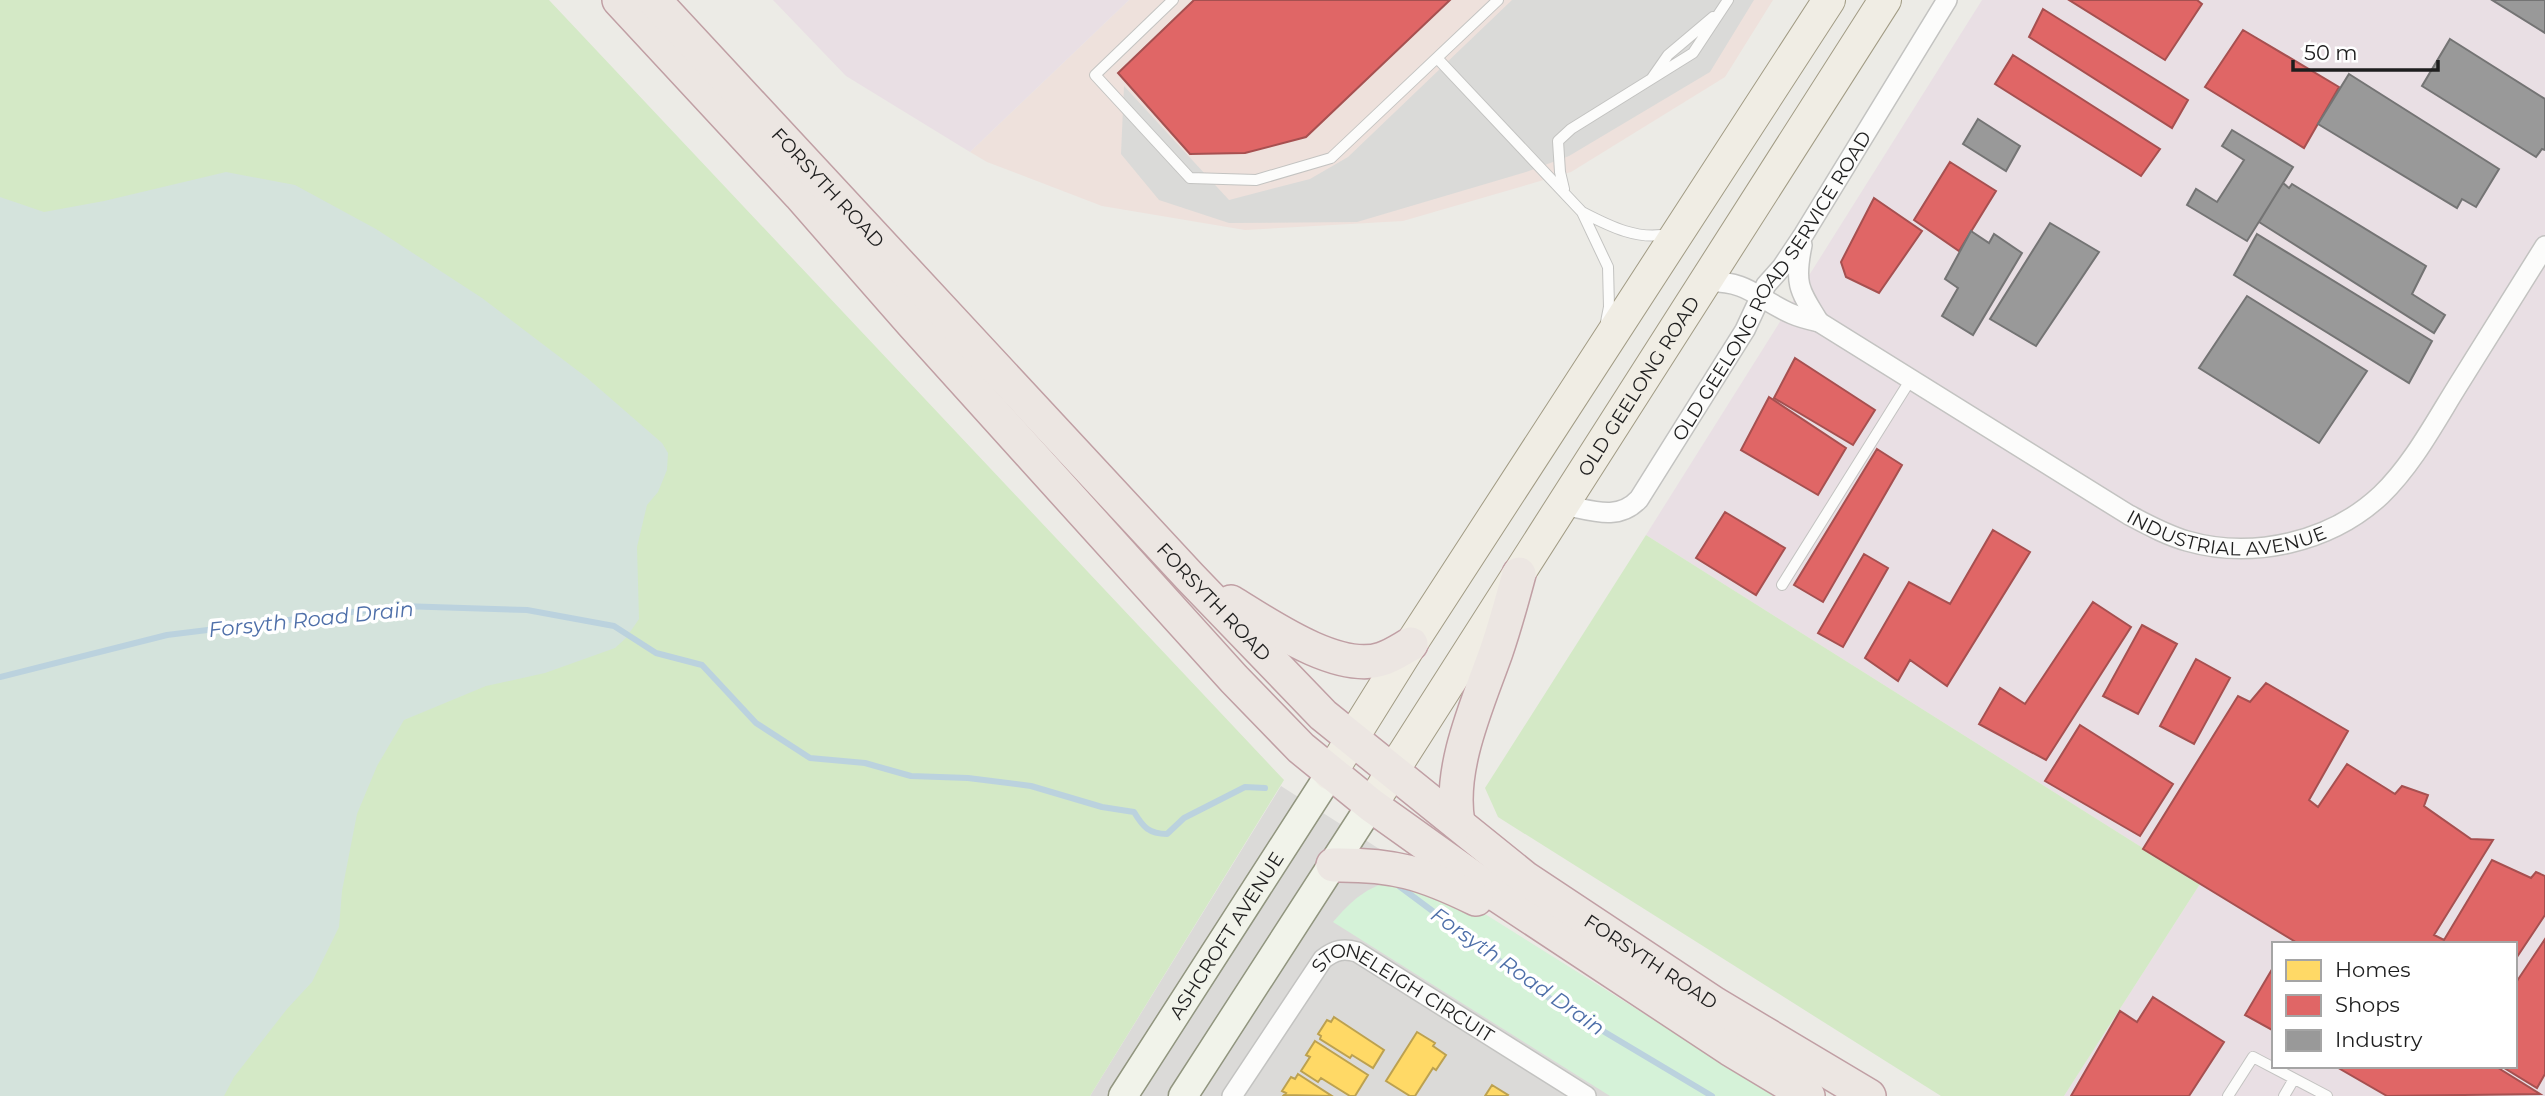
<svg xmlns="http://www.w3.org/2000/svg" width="2545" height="1096" font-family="Montserrat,sans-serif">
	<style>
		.residential { fill: #dbdad8 }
		.commercial { fill: #eee1dc }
		.industrial { fill: #e9dfe4; fill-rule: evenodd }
		.religious { fill: #dadad8 }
		.grass { fill: #d4e9c6 }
		.wetland { fill: #d4e3dc }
		.park { fill: #d5f2d8 }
		.homes { fill: #ffd966; stroke: #bca150; stroke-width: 2 }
		.shops { fill: #e06666; stroke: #a65050; stroke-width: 2 }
		.industry { fill: #999; stroke: #747474; stroke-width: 2 }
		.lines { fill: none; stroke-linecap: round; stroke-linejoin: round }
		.stream { stroke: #bbd2de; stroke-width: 6 }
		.service-casing { stroke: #c3c3c1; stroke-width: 12 }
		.minor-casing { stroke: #c3c3c1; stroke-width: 22 }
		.secondary-casing { stroke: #91957f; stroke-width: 31 }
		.primary-casing { stroke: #a19b84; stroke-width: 34 }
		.trunk-casing { stroke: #c09fa4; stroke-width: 36 }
		.service { stroke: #fcfcfb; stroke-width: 10 }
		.minor { stroke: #fcfcfb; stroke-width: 19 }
		.secondary { stroke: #f1f3ea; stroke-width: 28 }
		.primary { stroke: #f0ede4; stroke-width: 32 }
		.trunk { stroke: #ece6e2; stroke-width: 33 }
		.labels { text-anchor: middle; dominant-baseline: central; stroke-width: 7; stroke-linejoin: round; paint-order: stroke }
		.street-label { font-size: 19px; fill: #1e1e1e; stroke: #fff }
		.water-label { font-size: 21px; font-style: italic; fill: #4e6fa9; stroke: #fff }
	</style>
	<rect width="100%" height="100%" fill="#ecebe6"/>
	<path class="residential" d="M1281 786 1384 852 1775 1096H1090Z"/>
	<path class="commercial" d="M1129 0H1773L1725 77 1571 172 1403 221 1245 230 1102 206 987 162 970 152Z"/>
	<path class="industrial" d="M773 0H1129L970 152 846 76Z
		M1982 0H2545V1096H2064L2200 884 1646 535ZM2274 944H2515V1066H2274Z"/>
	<path class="religious" d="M1512 0H1754L1710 72 1569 156 1526 172 1357 222 1229 223 1159 200 1121 154 1124 86 1229 200 1310 179 1348 157Z"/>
	<path class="grass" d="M0 0H549L1284 780 1090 1096H0Z
		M1646 535 2200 884 2064 1096H1941L1498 817 1485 788Z"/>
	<path class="wetland" d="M226 172 295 185 376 229 482 298 586 377 662 443 668 453 667 470 658 492 647 505 637 547 639 619 626 638 615 648 545 673 486 686 404 720 377 766 357 814 342 891 339 927 312 982 287 1009 234 1077 224 1096H0V197L44 212 104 201Z"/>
	<path class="park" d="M1395 880 1442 887 1775 1096H1610L1333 922C1352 900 1366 887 1395 880Z"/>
	<path class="homes" d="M1334 1017 1384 1050 1373 1068 1352 1055 1350 1058 1320 1039 1321 1036 1318 1034 1327 1020 1331 1022Z
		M1417 1032 1435 1043 1433 1046 1446 1055 1436 1070 1433 1068 1415 1096H1410L1386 1081Z
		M1315 1041 1368 1075 1355 1096H1350L1321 1078 1318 1082 1301 1071 1310 1057 1306 1055Z
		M1298 1074 1332 1096 1284 1095 1286 1093 1282 1091 1291 1077 1295 1079Z
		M1492 1085 1508 1095 1507 1096H1485Z"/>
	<path class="shops" d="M1194 0H1450L1306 137 1245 153 1190 154 1118 73Z
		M2069 0H2197L2202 4 2165 60Z
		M2043 9 2188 100 2172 128 2029 37Z
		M2243 30 2339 87 2304 148 2205 87Z
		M2013 55 2160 149 2141 176 1995 84Z
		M1950 162 1996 191 1959 251 1914 220Z
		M1874 198 1922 231 1879 293 1846 277 1841 262Z
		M1795 358 1875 410 1853 445 1774 398Z
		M1769 397 1846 448 1818 495 1741 450Z
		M1877 449 1902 465 1823 602 1794 585Z
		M1725 512 1785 548 1756 595 1696 558Z
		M1993 530 2030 552 1947 686 1910 660 1898 681 1865 658 1909 582 1950 604Z
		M1864 554 1888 568 1843 647 1818 633Z
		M2093 602 2131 627 2046 760 1979 724 2000 688 2025 704Z
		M2142 625 2177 644 2138 714 2103 696Z
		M2196 659 2230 678 2194 744 2160 726Z
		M2266 683 2348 731 2309 800 2318 807 2347 764 2395 794 2402 786 2428 795 2424 806 2471 839 2493 840 2434 935 2444 940 2492 860 2531 878 2536 872 2545 876V915L2515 960V944H2299L2143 849 2238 696 2250 702Z
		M2080 725 2173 784 2140 836 2045 781Z
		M2545 939V1074L2537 1088 2501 1066H2515V984Z
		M2274 966V1031L2245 1015Z
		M2153 997 2224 1042 2189 1096H2071L2120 1011 2137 1022Z
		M2335 1066H2495L2540 1094 2387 1096Z"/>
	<path class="industry" d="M2492 0H2545V33Z
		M2450 39 2545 99V150L2542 149 2536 157 2422 86Z
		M2349 74 2499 169 2476 207 2462 199 2457 208 2318 124Z
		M1978 119 2020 146 2006 171 1963 144Z
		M2232 130 2293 167 2247 241 2187 205 2196 189 2217 202 2244 160 2222 146Z
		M2283 183 2289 188 2292 184 2426 266 2412 294 2445 315 2434 333 2259 222Z
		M2050 223 2099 252 2036 346 1990 319Z
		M1971 231 1989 243 1994 234 2022 253 1973 335 1942 316 1958 288 1945 279Z
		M2257 234 2432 341 2409 383 2234 275Z
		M2247 296 2367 371 2319 443 2199 368Z"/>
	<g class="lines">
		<path class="stream" d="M0 677 167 635 401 606 527 610 614 626 656 653 702 665 756 723 810 758 865 763 911 776 968 778 1031 786 1102 807 1134 812C1143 827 1149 834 1167 834L1184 818 1245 787 1265 788
			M1399 886 1556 1003 1712 1096"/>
		<defs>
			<path id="service" d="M1173 0 1095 75 1190 178 1256 180 1331 158 1498 0
				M1437 58 1582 212 1608 267 1609 307 1606 322
				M1652 78 1668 55 1713 17
				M1564 189 1560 172 1558 141 1571 129 1693 53 1728 0
				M1582 212C1609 226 1640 242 1671 233
				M1782 585 1911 379
				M2228 1096 2253 1057 2327 1096
				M2284 1096 2294 1079"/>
			<g id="minor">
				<path d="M1802 245C1794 284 1799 290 1819 322"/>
				<path id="s1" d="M1705 282C1749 280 1757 299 1792 314 1801 318 1810 320 1819 322L2129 515C2148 525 2166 535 2187 541 2253 560 2331 542 2381 495 2414 463 2436 420 2460 382 2489 336 2517 291 2545 246"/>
				<path id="s2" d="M1563 505C1591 510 1618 522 1639 499L1745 330 1766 285 1782 267 1804 234 1947 0"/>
				<path id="s3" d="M1232 1096 1323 959C1335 950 1343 948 1357 952L1586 1096"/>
			</g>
			<g id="secondary">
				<path id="s4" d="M1123 1096 1330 774"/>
				<path d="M1183 1096 1371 805"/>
			</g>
			<g id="primary">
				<path d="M1330 774 1411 644 1829 0"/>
				<path id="s5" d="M1371 805 1885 0"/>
			</g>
			<g id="trunk">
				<path d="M619 0 800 195 913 324 1234 679 1301 748 1371 805 1497 895 1730 1049 1808 1096"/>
				<path id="s6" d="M654 0 1190 577 1323 715 1525 878 1715 1004 1869 1096"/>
				<path d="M1231 602C1267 624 1338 674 1382 659 1392 656 1402 649 1411 644"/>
				<path d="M1458 823C1448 768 1478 703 1496 652 1505 626 1512 600 1519 574"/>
				<path d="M1333 865C1393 864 1423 873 1476 899"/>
			</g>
		</defs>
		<use href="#service" class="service-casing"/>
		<use href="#minor" class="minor-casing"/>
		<use href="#secondary" class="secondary-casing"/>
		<use href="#primary" class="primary-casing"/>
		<use href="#trunk" class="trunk-casing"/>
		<use href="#service" class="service"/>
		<use href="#minor" class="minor"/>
		<use href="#secondary" class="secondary"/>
		<use href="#primary" class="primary"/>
		<use href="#trunk" class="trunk"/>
	</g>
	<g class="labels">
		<g class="street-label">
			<text stroke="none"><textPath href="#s6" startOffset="256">FORSYTH ROAD</textPath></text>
			<text stroke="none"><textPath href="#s2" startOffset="332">OLD GEELONG ROAD SERVICE ROAD</textPath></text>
			<text stroke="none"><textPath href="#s5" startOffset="497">OLD GEELONG ROAD</textPath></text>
			<text stroke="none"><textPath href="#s1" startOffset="590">INDUSTRIAL AVENUE</textPath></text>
			<text stroke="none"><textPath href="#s6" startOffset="822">FORSYTH ROAD</textPath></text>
			<text stroke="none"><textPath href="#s4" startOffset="191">ASHCROFT AVENUE</textPath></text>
			<text stroke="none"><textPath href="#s6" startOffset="1390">FORSYTH ROAD</textPath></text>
			<text stroke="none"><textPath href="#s3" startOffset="256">STONELEIGH CIRCUIT</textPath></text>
		</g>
		<g class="water-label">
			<text transform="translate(311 619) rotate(-6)">Forsyth Road Drain</text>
			<text transform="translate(1518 971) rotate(35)">Forsyth Road Drain</text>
		</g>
	</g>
	<rect x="2272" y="942" width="245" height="126" fill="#ffffff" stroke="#a5a5a5" stroke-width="2"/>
	<rect x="2286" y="960" width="35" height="21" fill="#ffd966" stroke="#a5a5a5" stroke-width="2"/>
	<text x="2335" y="977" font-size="21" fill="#1e1e1e">Homes</text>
	<rect x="2286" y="995" width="35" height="21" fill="#e06666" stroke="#a5a5a5" stroke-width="2"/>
	<text x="2335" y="1012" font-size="21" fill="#1e1e1e">Shops</text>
	<rect x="2286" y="1030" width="35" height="21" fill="#999999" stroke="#a5a5a5" stroke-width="2"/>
	<text x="2335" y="1047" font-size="21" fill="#1e1e1e">Industry</text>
	<path d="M2293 60v10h145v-10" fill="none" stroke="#1e1e1e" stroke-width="3.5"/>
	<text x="2304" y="60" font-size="21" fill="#1e1e1e" stroke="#ffffff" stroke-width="5" paint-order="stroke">50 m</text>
</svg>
